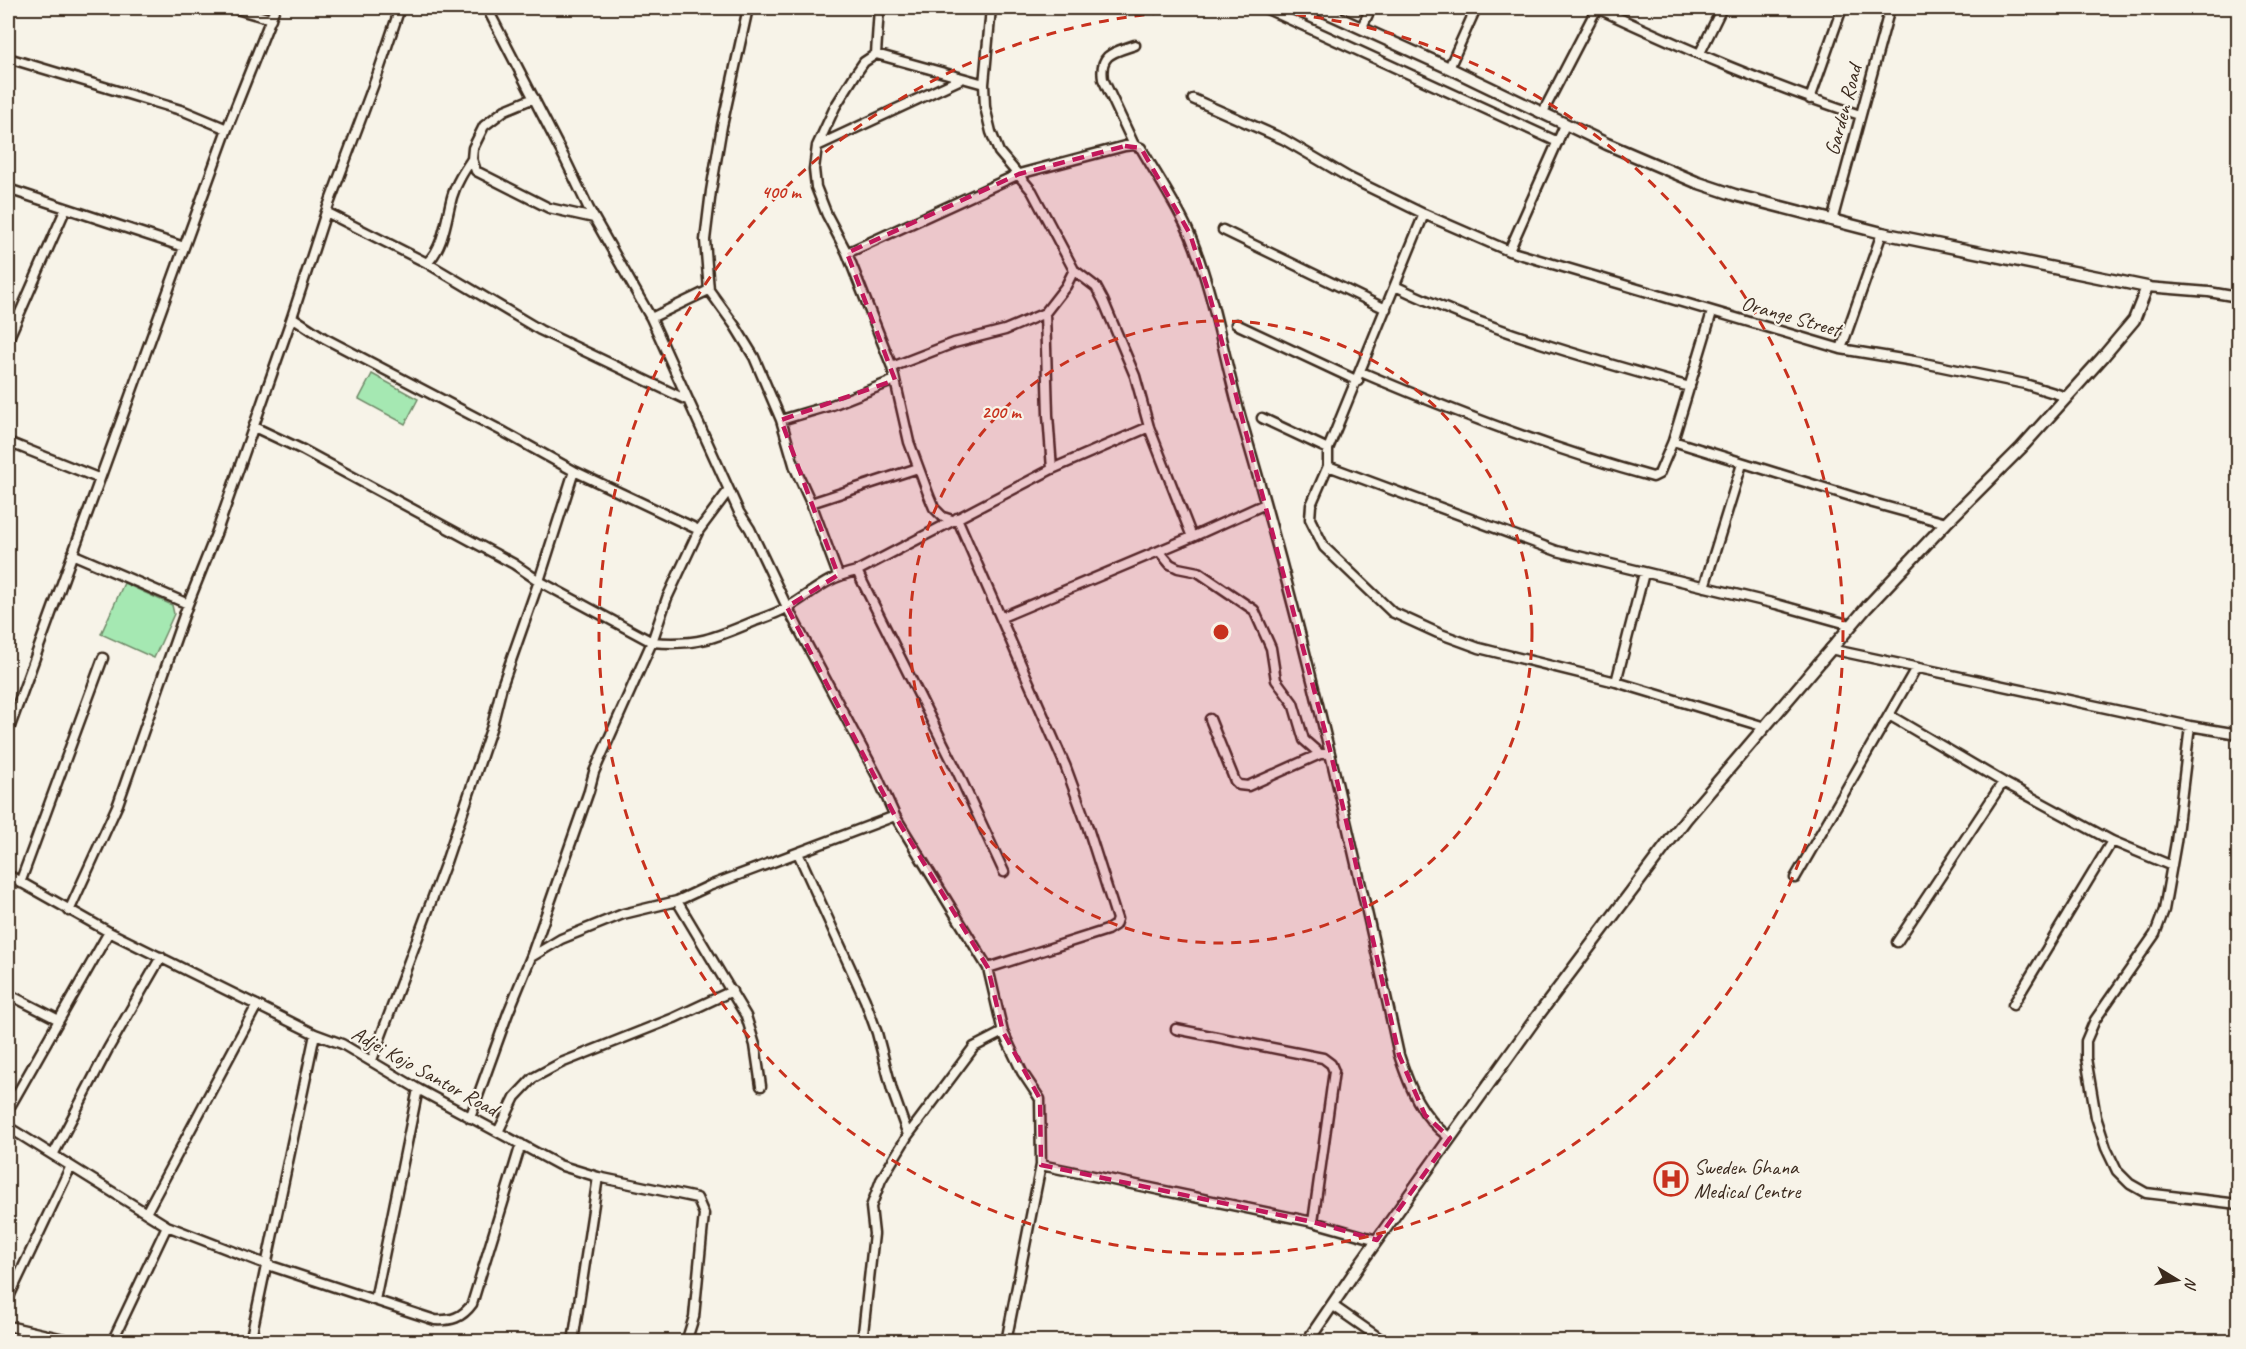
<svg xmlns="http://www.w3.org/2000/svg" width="2246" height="1349" font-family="Caveat,sans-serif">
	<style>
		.green { fill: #a5e8b2; stroke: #708968; stroke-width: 1.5 }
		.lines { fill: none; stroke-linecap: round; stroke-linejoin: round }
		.minor-casing { stroke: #3b2a1e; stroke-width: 13 }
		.tertiary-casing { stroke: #3b2a1e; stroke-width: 15 }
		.minor { stroke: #f7f3e8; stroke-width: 8 }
		.tertiary { stroke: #f7f3e8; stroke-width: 10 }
		.marked { fill: #c2185b; fill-opacity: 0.2; stroke: #c2185b; stroke-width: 4.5; stroke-dasharray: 12 8; stroke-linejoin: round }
		.ring { fill: none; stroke: #c8321e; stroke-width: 3; stroke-dasharray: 10 8 }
		.labels { text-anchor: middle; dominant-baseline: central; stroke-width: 4.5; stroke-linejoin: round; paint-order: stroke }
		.street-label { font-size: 21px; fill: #3b2a1e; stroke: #f7f3e8 }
		.poi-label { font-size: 21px; fill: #3b2a1e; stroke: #f7f3e8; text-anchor: start }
		.centre { fill: #c8321e; stroke: #f7f3e8; stroke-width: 3 }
		.ring-label { font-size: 18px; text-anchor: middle; font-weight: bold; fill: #c8321e; stroke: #f7f3e8; stroke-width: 4.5; stroke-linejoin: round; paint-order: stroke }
	</style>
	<rect width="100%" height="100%" fill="#f7f3e8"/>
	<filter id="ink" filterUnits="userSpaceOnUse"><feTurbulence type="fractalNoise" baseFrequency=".0167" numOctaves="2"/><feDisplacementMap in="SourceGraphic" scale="12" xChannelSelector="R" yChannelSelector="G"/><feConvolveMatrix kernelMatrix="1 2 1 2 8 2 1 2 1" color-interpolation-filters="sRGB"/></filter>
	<g filter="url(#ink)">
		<path class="green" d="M372 374 418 399 405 424 359 399Z
			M124 583 172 605 174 614 154 658 101 634Z"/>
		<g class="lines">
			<defs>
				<path id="minor" d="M233 8 271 19
					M487 8 564 157 589 209 651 318 739 512 750 529 787 607 877 776 895 816 988 968 1003 1032 1022 1072 1040 1099 1041 1165 1006 1342
					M748 8 722 126 711 191 705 240 709 290 735 326 754 357 781 420 795 468 811 503 838 575
					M991 8 984 84 985 107 991 132 999 152 1032 191 1074 270 1096 287 1103 300 1135 376 1149 427 1192 537
					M1265 8 1558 142
					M1597 8C1683 48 1770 86 1860 115
					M8 14 10 8
					M1362 27 1371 8
					M1700 53 1722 8
					M876 54 879 8
					M8 58 184 111 227 129
					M1449 68 1476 8
					M534 98 505 110 484 126 473 148 472 159 476 171 549 208 594 218
					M1193 99 1283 139 1348 177 1424 214 1509 251 1841 349 1914 361 2025 384 2067 397
					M1810 99 1842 8
					M1543 112 1597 8
					M1134 145 1103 79C1099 53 1115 52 1135 45
					M817 146 961 79
					M8 189 184 247
					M326 212 427 263 540 330 689 401
					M1424 214 1328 449V466L1557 551 1776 604 1851 625
					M1832 221 1890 8
					M1223 230 1386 309
					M1509 251 1565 125
					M847 253 1019 174 1125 146 1134 145 1141 148C1157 176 1177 205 1190 235 1216 298 1225 367 1245 432 1305 637 1353 846 1399 1055 1410 1088 1421 1117 1450 1138
					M427 263C444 247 446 219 452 197 456 183 464 171 472 159
					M1395 286C1489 331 1590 359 1690 387
					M2147 287 2209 292 2238 297
					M1045 313 1048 415 1052 469
					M292 317 324 338 502 431 574 471 699 530
					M651 318 709 290
					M1236 324 1358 381
					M8 340 66 208
					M1841 349 1882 233
					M892 367 954 343 1005 330 1045 313 1066 286 1074 270
					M1361 372C1457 413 1553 450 1653 477L1659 474 1673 441 1873 503 1946 523
					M1262 418 1328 449
					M781 420 832 405 895 380
					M254 427 303 450 514 564 539 581 652 642C697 646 715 638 755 621 766 617 778 613 788 607 815 591 825 578 857 571L1052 469 1149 427
					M1673 441 1712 312
					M8 442 98 478
					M1328 466 1311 505 1310 519 1324 547 1392 612 1438 633 1479 648 1616 682 1765 727
					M811 503 918 468
					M957 518 1065 765 1087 825 1117 919 1115 925 1107 930 988 968
					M952 520 943 517 934 508 929 496 909 442 892 367 847 253 827 215 816 187 814 169 817 146 835 107 855 75 864 62 876 54 984 84
					M1159 551 1170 564 1178 568 1198 572 1254 610 1271 648 1276 680 1293 703 1304 740 1320 754
					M72 554 188 604
					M857 571 958 773 1004 872
					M1704 587 1742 464
					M1002 617 1192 537 1265 504
					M1830 649 2190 726 2238 734
					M1616 682 1644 573
					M1889 715 2003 782 2112 841 2172 866
					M1210 719 1235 781 1239 785 1248 786 1320 754H1325
					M2190 726 2176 842 2164 910 2155 934 2095 1020 2086 1041V1058L2096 1117 2106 1148 2117 1171 2130 1184 2146 1193 2238 1204
					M8 732 227 129 275 8
					M798 853 865 1000 877 1033 892 1090 908 1135
					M8 875 109 932 315 1034 342 1044 418 1089 559 1165 598 1177 697 1198 704 1214 694 1317 686 1342
					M1795 878 1916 668
					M20 883 103 658
					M677 901 746 1016 755 1045 761 1086
					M69 911 118 804 188 604 216 534 292 317 326 212 378 73 400 8
					M1897 942 2003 782
					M531 957 561 939 623 914 677 901 709 886 895 816
					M8 994 59 1020
					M2013 1005 2112 841
					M1176 1029 1323 1058 1331 1064 1334 1071 1313 1222
					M372 1060 446 862 492 726 502 686 539 581 574 471
					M8 1110 109 932
					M470 1118 508 1013 531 957 589 791 594 772 652 642 667 598 699 530 729 490
					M8 1127 167 1226 268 1265 435 1320C451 1321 462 1318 472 1304L521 1144
					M498 1132 515 1097 533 1078 561 1063 674 1018 732 991
					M53 1155 108 1049 161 957
					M1041 1165 1313 1222 1377 1240
					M146 1213 257 1005
					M8 1299 70 1168
					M375 1300 418 1089
					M1332 1305 1385 1342
					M8 1326 77 1342
					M688 1338 701 1342
					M1154 1340 1158 1342
					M112 1342 167 1226
					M250 1342 315 1034
					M573 1342 598 1177
					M862 1342 874 1234 871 1207 881 1180 908 1135 974 1047 1003 1032"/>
				<path id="tertiary" d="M1307 1342 1360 1264 1536 1018 1686 819 1867 607 1946 523 2021 448 2102 358 2134 320 2147 287 1882 233 1735 195 1696 182 1607 144 1449 68 1317 8"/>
			</defs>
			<use href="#minor" class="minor-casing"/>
			<use href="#tertiary" class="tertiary-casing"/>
			<use href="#minor" class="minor"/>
			<use href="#tertiary" class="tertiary"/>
		</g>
	</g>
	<path class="marked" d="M1125 146 1141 148 1190 234 1209 293 1331 754 1399 1055 1425 1115 1450 1138 1377 1240 1313 1222 1041 1165 1040 1099 1003 1032 988 968 895 816 787 607 838 575 781 420 895 380 847 253 1019 174Z"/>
	<g class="ring">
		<circle cx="1221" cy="632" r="311"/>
		<circle cx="1221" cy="632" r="622"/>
	</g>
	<defs>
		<symbol id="hospital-ring" viewBox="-11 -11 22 22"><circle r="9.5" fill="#f7f3e8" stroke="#c8321e" stroke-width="1.5"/><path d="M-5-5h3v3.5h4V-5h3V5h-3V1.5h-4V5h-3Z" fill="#c8321e"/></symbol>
	</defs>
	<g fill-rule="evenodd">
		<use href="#hospital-ring" x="1652" y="1160" width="38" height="38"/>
	</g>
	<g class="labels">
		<g class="street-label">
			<text transform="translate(1843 110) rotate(-75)">Garden Road</text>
			<text transform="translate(1791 316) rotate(16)">Orange Street</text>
			<text transform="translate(425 1071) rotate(29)">Adjei Kojo Santor Road</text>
		</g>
		<g class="poi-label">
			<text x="1694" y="1167">Sweden Ghana<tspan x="1694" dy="24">Medical Centre</tspan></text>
		</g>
	</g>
	<circle cx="1221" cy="632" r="9" class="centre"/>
	<g class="ring-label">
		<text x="781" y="198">400 m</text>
		<text x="1001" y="418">200 m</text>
	</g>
	<rect width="2246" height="1349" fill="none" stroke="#f7f3e8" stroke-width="30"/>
	<rect x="15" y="15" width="2216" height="1319" fill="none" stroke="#3b2a1e" stroke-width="2" filter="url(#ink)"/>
	<g transform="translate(2177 1280) rotate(101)" stroke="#f7f3e8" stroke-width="4.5" paint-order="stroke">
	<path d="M0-4.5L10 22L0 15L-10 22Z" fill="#3b2a1e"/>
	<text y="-9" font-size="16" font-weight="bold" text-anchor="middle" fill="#3b2a1e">N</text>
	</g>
</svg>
